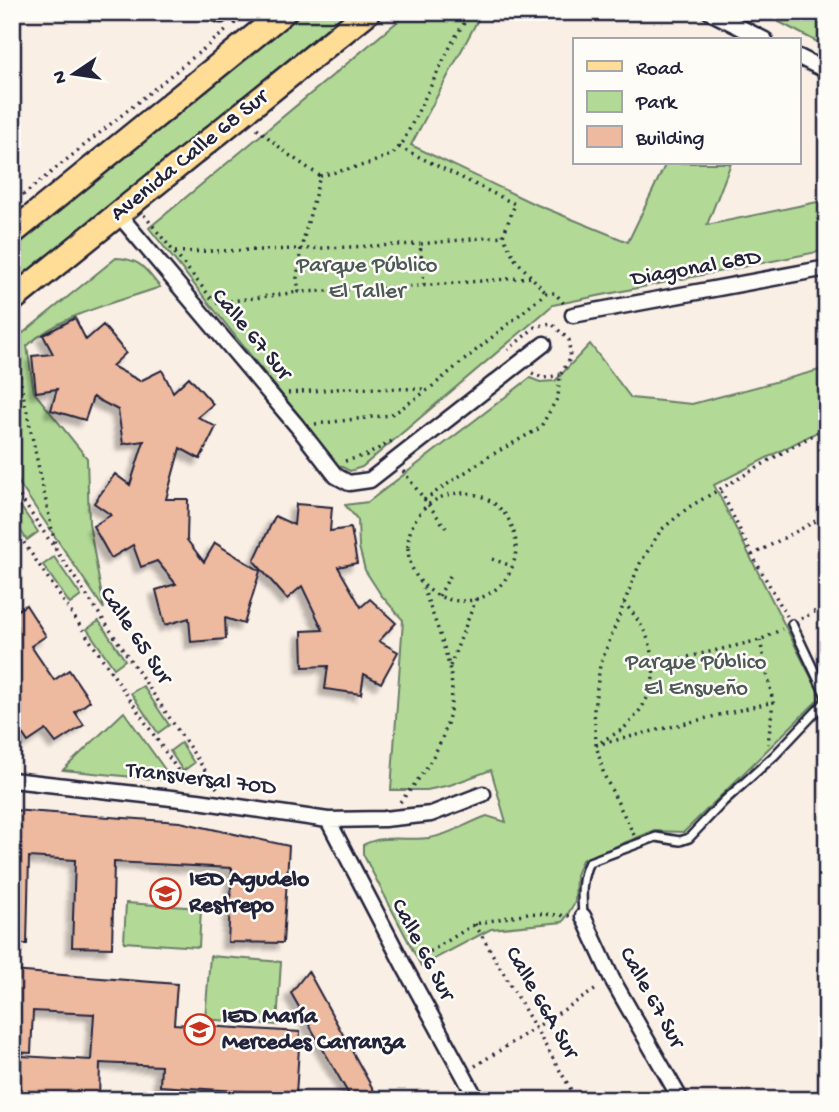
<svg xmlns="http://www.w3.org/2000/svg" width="839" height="1112" font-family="'Gochi Hand',sans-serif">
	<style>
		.green { fill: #b2da96; stroke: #6a7e68; stroke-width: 2 }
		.building { fill: #edb99f; stroke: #22223b; stroke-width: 2; filter: url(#shadow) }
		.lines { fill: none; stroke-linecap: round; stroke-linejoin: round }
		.service-casing { stroke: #22223b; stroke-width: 12 }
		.minor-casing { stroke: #22223b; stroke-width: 19 }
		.primary-casing { stroke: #22223b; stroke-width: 28 }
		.path { stroke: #22223b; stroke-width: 3.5; stroke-dasharray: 2 5; stroke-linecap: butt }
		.service { stroke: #fdfcf7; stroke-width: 7 }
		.minor { stroke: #fdfcf7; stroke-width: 14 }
		.primary { stroke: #ffdd96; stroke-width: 23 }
		.labels { text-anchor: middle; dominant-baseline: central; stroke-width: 5; stroke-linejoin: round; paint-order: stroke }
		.street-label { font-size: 23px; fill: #22223b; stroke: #fdfcf7 }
		.park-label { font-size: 23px; fill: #4d5956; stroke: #fdfcf7 }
		.poi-label { font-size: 23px; font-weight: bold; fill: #22223b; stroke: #fdfcf7; text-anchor: start }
	</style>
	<defs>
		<filter id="shadow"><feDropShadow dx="-6" dy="6" stdDeviation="2" flood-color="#0004"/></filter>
	</defs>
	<rect width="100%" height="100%" fill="#faefe5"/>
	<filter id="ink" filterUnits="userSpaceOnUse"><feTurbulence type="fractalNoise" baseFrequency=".0143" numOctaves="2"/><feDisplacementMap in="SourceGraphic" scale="14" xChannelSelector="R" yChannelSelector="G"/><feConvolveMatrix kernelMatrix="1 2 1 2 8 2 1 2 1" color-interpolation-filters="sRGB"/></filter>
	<g filter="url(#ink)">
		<path class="green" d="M304 12H347L12 284V250Z
			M409 12H482L411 145 530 202 628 242 666 163H731L707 225 827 200V250L553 305 362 467 350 471 338 465 149 228Z
			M760 12H819L827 17V47Z
			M116 258C141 259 145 269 160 287 116 303 62 313 27 346L34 392 87 458 89 523 104 609 12 473V342Z
			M590 344 631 398 692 404 827 368V427L714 485 821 697 684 832 653 831 582 860 576 875 575 902 563 922 491 929 421 966 363 854V845C383 834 407 841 429 838 450 835 467 823 487 816L506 822 491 770 450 785 427 790H391L403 620 381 595 365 570 359 547 358 520 345 505 368 502 530 378 540 382 555 381Z
			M12 494 38 532 27 540 12 518Z
			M54 557 81 596 70 604 43 565Z
			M99 621 125 660 114 668 87 629Z
			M143 686 169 725 158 733 131 693Z
			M124 712 173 781 63 770Z
			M181 743 194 763 183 771 170 751Z
			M126 903 201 908 199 947 124 942Z
			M210 956 281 962 277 1025 205 1019Z"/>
		<path class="building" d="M75 318 86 340 103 325 126 353 112 366 140 381 162 370 173 392 189 377 213 404 198 417 216 427 200 459 180 448 166 499H188L187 540 204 562 215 543 260 571 244 624 225 618 226 639 191 642 189 618 165 625 156 590 176 584 157 561 141 567 133 545 111 558 93 526 111 515 94 503 115 474 130 485 144 441 123 444 118 410 93 397 85 420 51 410 57 389 36 392 32 356 53 354 43 335Z
			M296 504 332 507 330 531 351 528 357 563 338 567 361 607 370 599 396 623 379 641 398 652 381 683 364 674 361 694 325 689 328 666 303 667 302 631 323 630 302 586 287 599 254 561 275 516 294 525Z
			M26 605 46 636 31 646 54 680 69 670 90 701 75 712 84 725 56 743 46 730 28 742 12 718V614Z
			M12 810 180 822 289 846 283 943 228 942 232 868 114 862 112 948 72 947 75 860 29 857 27 944H12Z
			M12 971 177 984 174 1024 300 1032 296 1095 160 1086 161 1066 100 1063 99 1100H19L21 1056 91 1060 94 1014 33 1011 31 1053 12 1052Z
			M308 971 379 1100H352L291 993Z"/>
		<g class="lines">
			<defs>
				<path id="service" d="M792 624 827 698
					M583 916C582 897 580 880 589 862L656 837 680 841 689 838 724 801 774 756 827 700"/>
				<path id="minor" d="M213 12 221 15
					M710 12 765 40
					M799 57 827 71
					M119 215 297 426 336 476 349 483 370 480 544 344
					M573 315 827 268
					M12 780 198 801 328 820 384 819 431 814 483 794
					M328 820 405 968 477 1100
					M583 916 612 979 681 1100"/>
				<path id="primary" d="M12 233 284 12
					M12 300 368 12"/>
			</defs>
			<use href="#service" class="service-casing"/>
			<use href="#minor" class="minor-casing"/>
			<use href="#primary" class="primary-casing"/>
			<path class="path" d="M387 18 394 12
				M234 24 248 12
				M257 128 289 155 320 176 301 249 420 244
				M399 147 515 204 503 236 515 259 546 293
				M320 176 368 164 393 154 403 142 454 39 471 12
				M12 204 228 29
				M144 215 212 299
				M175 252 301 249 297 278 299 292 380 289 533 277
				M424 285 420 244 502 236
				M216 303 299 292
				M12 342 56 549
				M532 373 543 378 560 375
				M288 393 347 388 426 389
				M315 424 390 415 399 410 429 389 546 293H555L565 305
				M345 461 367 455 392 441
				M403 471 446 528
				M12 485 217 788
				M721 491 752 555 787 616
				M408 547a54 54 0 1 1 108 0a54 54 0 1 1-108 0Z
				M424 500 488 457 540 428 558 397 560 375 570 359 569 340 551 323 535 327 508 350
				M12 525 187 784
				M752 555 827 515
				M492 559 512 566
				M439 596 451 574
				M801 619 827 605
				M760 640 773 702 768 744
				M654 665 760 640 782 629
				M450 666 476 599
				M601 742C608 737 618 733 624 728 666 690 661 642 624 603
				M596 745 773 702
				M400 802C433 764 461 719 449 666 443 639 431 611 422 584
				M634 835 604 775 596 745 594 710 600 665 639 565 661 530 689 507 827 427
				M475 924 577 1100
				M418 959 475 924 528 913 571 916
				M475 1066 598 988"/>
			<use href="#service" class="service"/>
			<use href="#minor" class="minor"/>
			<use href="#primary" class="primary"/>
		</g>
	</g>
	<defs>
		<symbol id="school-ring" viewBox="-11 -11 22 22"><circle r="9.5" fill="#fdfcf7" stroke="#c8321e" stroke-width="1.5"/><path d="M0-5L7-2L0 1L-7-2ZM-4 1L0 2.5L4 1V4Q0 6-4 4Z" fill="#c8321e"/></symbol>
	</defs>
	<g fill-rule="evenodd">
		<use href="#school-ring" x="148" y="876" width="35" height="35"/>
		<use href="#school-ring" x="182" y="1012" width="35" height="35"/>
	</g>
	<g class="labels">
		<g class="street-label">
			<text transform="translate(190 156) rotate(-39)">Avenida Calle 68 Sur</text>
			<text transform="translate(696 269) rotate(-10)">Diagonal 68D</text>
			<text transform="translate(251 335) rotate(50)">Calle 67 Sur</text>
			<text transform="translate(135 636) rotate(56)">Calle 65 Sur</text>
			<text transform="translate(201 780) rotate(7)">Transversal 70D</text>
			<text transform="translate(422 950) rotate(62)">Calle 66 Sur</text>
			<text transform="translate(651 998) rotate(61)">Calle 67 Sur</text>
			<text transform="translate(541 1003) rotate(60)">Calle 66A Sur</text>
		</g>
		<g class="park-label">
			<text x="367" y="266">Parque Público<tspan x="367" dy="26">El Taller</tspan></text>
			<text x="696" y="663">Parque Público<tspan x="696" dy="26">El Ensueño</tspan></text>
		</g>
		<g class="poi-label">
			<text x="189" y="880">IED Agudelo<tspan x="189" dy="26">Restrepo</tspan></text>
			<text x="222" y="1017">IED María<tspan x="222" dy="26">Mercedes Carranza</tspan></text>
		</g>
	</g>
	<rect width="839" height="1112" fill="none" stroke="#fdfcf7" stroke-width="42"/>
	<rect x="21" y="21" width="797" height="1070" fill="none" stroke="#22223b" stroke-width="2.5" filter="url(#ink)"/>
	<rect x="573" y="38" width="228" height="126" fill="#fdfcf7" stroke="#a5a5ac" stroke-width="2"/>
	<rect x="587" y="61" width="35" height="10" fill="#ffdd96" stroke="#a5a5ac" stroke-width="2"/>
	<text x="636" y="74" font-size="21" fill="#22223b">Road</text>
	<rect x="587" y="91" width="35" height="21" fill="#b2da96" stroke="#a5a5ac" stroke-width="2"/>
	<text x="636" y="108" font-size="21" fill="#22223b">Park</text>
	<rect x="587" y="126" width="35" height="21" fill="#edb99f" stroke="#a5a5ac" stroke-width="2"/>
	<text x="636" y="144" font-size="21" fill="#22223b">Building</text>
	<g transform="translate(74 74) rotate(257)" stroke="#fdfcf7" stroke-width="5" paint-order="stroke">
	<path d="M0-5L12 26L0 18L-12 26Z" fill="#22223b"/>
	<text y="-10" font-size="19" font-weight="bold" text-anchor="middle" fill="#22223b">N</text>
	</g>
</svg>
